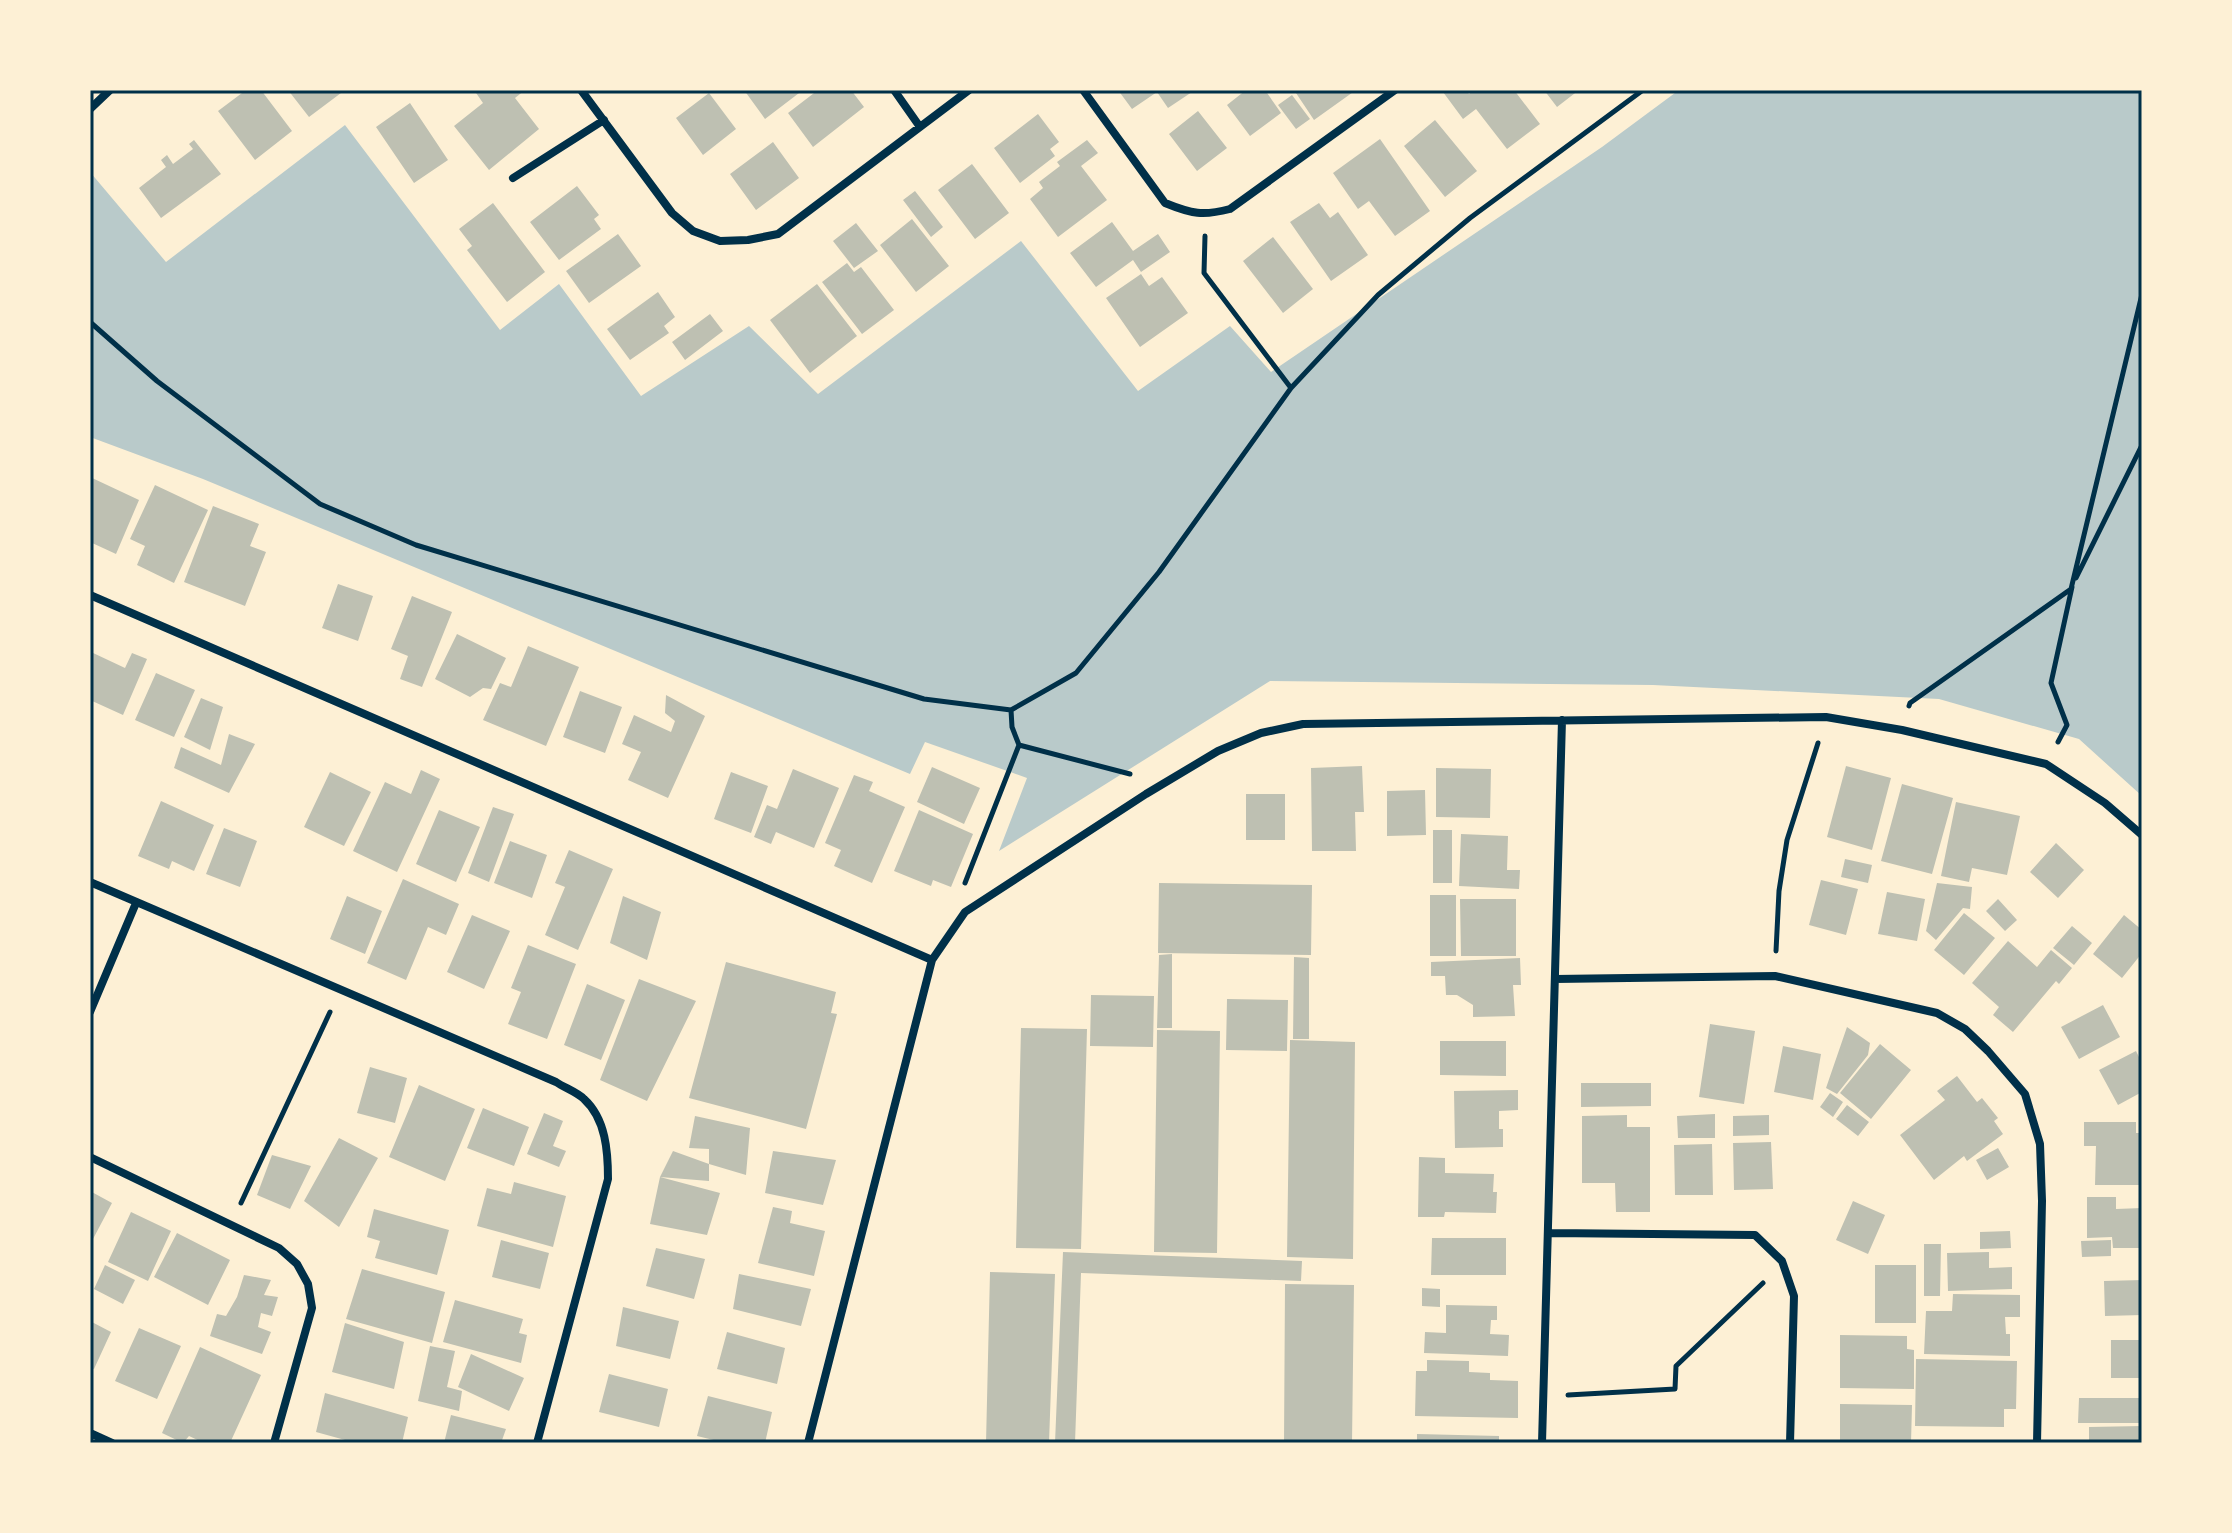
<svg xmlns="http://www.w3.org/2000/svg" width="2232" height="1533" font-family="'Fira Sans Condensed',sans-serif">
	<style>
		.green { fill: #b9caca }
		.building { fill: #bec0b2 }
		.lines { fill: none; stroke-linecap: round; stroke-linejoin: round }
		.path { stroke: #003049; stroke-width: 5 }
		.minor { stroke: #003049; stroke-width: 8 }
		.neatline { fill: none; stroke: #003049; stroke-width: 3 }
	</style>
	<rect width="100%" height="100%" fill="#fdf0d5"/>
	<path class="green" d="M1679 90H2142V796L2079 739 1939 699 1653 685 1270 681 999 851 1027 778 925 742 910 774 203 479 90 437V172L166 262 345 125 500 330 559 284 641 396 749 326 818 394 1021 241 1138 391 1230 326 1271 372 1602 147Z"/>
	<path class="building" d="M246 90H261L292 131 255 160 218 111Z
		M288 90H345L309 117Z
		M474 90H525L515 98 539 129 489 170 454 126 483 103Z
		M744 90H803L765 119Z
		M818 90H851L864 107 813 147 788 113Z
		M1118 90H1195L1168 108 1157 92 1132 109Z
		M1246 90H1265L1281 113 1250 136 1227 105Z
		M1294 90H1356L1314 120Z
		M1446 90H1466L1469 94 1474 90H1514L1540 124 1507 149 1476 109 1463 119 1443 92Z
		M1544 90H1579L1557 107Z
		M709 93 736 129 703 155 676 118Z
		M1292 95 1310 119 1296 129 1278 105Z
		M410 103 448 160 414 183 376 127Z
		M1198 111 1227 148 1197 171 1169 134Z
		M1038 114 1059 142 1050 149 1055 156 1020 183 994 148Z
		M1435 120 1477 171 1445 197 1404 146Z
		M1380 139 1430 211 1395 236 1369 201 1358 209 1333 173Z
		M194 140 221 174 161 218 139 188 166 167 161 160 167 155 173 164 193 149 189 144Z
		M1087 140 1098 153 1081 166 1107 200 1058 237 1030 199 1043 188 1039 182 1060 166 1057 162Z
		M773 142 799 178 756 210 730 174Z
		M972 164 1009 213 975 239 938 190Z
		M577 186 599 215 594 219 601 229 559 260 530 222Z
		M915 191 943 227 931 237 903 200Z
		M493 203 545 272 507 302 467 250 472 246 459 229Z
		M1319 203 1330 218 1338 212 1368 255 1331 281 1290 222Z
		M912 219 949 266 916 292 880 245Z
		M1112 222 1133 251 1158 234 1170 252 1141 272 1133 260 1096 287 1070 253Z
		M856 223 878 251 854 268 833 241Z
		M618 234 641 266 589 303 566 271Z
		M1273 237 1313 289 1283 313 1243 261Z
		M847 263 854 272 861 267 894 310 862 334 822 282Z
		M1141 274 1149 286 1162 277 1188 313 1140 347 1106 298Z
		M817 284 857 336 810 373 770 320Z
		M658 292 675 317 664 326 669 333 630 360 607 329Z
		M710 314 723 331 685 360 672 342Z
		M90 477 139 500 116 554 90 542Z
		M155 485 208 510 174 583 137 565 145 546 130 539Z
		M213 506 259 524 250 546 266 552 245 606 184 582Z
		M338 584 373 596 358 641 322 628Z
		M412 596 452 612 422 687 400 679 408 656 391 649Z
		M457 634 506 658 491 689 483 688 470 697 435 679Z
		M528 646 579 667 546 746 483 720 500 683 511 687Z
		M91 652 125 668 132 653 147 659 123 715 90 700Z
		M156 673 195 690 174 737 135 720Z
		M580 691 622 707 605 753 563 737Z
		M666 695 705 716 668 798 628 780 641 752 622 744 634 715 671 732 675 721 665 713Z
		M201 698 223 707 210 750 184 737Z
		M229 734 255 744 229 793 174 768 181 747 221 765Z
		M1362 766 1364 812H1355L1356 851H1312L1311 768Z
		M1846 766 1891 778 1872 850 1827 837Z
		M932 767 980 788 964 824 917 802Z
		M1436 768 1491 769 1490 818 1436 817Z
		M793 769 839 788 814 848 776 832 771 844 754 837 767 805 777 809Z
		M421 770 440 779 397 872 353 851 385 782 411 794Z
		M330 772 371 792 344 846 304 827Z
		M731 772 768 786 751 833 714 819Z
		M854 775 873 782 869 791 905 807 872 883 834 866 841 850 825 843Z
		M1902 784 1953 798 1932 874 1881 861Z
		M1425 790 1426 835 1387 836V791Z
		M1246 794H1285V840H1246Z
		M161 801 214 825 194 871 172 861 169 869 138 856Z
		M1956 802 2020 816 2007 875 1972 868 1969 882 1941 876Z
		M493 807 514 814 489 882 468 873Z
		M439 810 480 827 456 882 416 864Z
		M919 810 973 834 951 887 933 880 931 886 894 871Z
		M224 828 257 841 240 887 206 874Z
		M1433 830H1452V883H1433Z
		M1461 834 1508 836 1507 870H1520L1519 889 1459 886Z
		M510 841 547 855 532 898 494 883Z
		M2056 843 2084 870 2058 898 2030 872Z
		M569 850 613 869 578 950 545 935 565 887 555 883Z
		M1845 859 1872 865 1868 883 1841 877Z
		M403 879 459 904 446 935 428 927 406 980 367 963Z
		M1821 880 1858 889 1846 935 1809 925Z
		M1159 883 1312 885 1311 955 1158 953Z
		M1937 883 1972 887 1970 909 1963 908 1936 940 1926 931Z
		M1887 892 1925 899 1917 941 1878 934Z
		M1430 895H1456V956H1430Z
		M347 896 382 911 365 954 330 939Z
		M623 896 661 912 647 960 610 943Z
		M1460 899H1516V956H1461Z
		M1998 899 2017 920 2005 931 1986 911Z
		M1964 913 1995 938 1964 975 1934 950Z
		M472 915 510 931 484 989 447 972Z
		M2124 915 2142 930V953L2122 978 2093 954Z
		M2072 926 2092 943 2074 965 2053 948Z
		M2008 941 2037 967 2051 950 2072 968 2059 984 2056 981 2013 1032 1993 1015 1999 1007 1972 983Z
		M528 945 576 964 547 1039 508 1024 521 992 511 988Z
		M1172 954V1028H1157L1159 955Z
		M1294 957 1309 958V1039H1293Z
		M1520 958 1521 985H1513L1515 1016 1473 1017V1005L1457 995H1446L1445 976H1431V962Z
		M726 962 836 992 831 1013 837 1014 806 1129 689 1098Z
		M639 979 696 1001 647 1101 600 1080Z
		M587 984 625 1000 601 1060 564 1045Z
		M1091 995 1154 996 1153 1047 1090 1046Z
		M1227 999 1288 1000 1287 1051 1226 1050Z
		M2103 1005 2120 1037 2079 1059 2061 1027Z
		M1710 1024 1755 1031 1744 1104 1699 1097Z
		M1847 1027 1870 1043 1868 1055 1837 1094 1826 1088Z
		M1021 1028 1087 1029 1081 1249 1016 1248Z
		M1157 1030 1220 1031 1217 1253 1154 1252Z
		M1290 1040 1355 1042 1353 1259 1287 1257Z
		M1440 1041H1506V1076L1440 1075Z
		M1880 1044 1911 1070 1871 1119 1840 1093Z
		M1783 1046 1821 1054 1813 1100 1774 1092Z
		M2136 1051 2142 1063V1092L2118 1105 2099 1070Z
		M370 1067 407 1078 395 1123 357 1113Z
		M1957 1076 1977 1102 1982 1098 1998 1118 1994 1121 2003 1134 1967 1161 1964 1156 1934 1180 1900 1135 1945 1100 1937 1091Z
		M1581 1083H1651V1106L1581 1107Z
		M419 1085 475 1109 445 1181 389 1157Z
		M1518 1090V1110L1499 1111V1129H1503V1147L1455 1148 1454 1091Z
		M1830 1093 1843 1102 1833 1117 1820 1107Z
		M1847 1105 1869 1122 1858 1136 1836 1119Z
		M483 1108 529 1127 514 1166 467 1148Z
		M544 1113 563 1121 553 1146 566 1151 559 1167 527 1154Z
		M1715 1114V1138H1678L1677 1116Z
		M1627 1115V1127H1650V1212H1616L1615 1183H1582V1116Z
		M1769 1115V1135L1733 1136V1116Z
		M695 1116 750 1128 746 1175 709 1164V1181L660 1177 720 1193 707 1235 650 1224 660 1177 673 1151 709 1164V1149L689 1148Z
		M2084 1122H2136V1133H2142V1185H2095L2096 1146H2084Z
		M339 1138 378 1158 339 1227 304 1201Z
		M1771 1142 1773 1189 1734 1190 1733 1143Z
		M1712 1144 1713 1195H1675L1674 1145Z
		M1998 1148 2009 1167 1987 1180 1976 1160Z
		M773 1151 836 1160 823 1205 765 1193Z
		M272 1155 311 1166 290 1209 257 1195Z
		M1419 1157 1445 1158V1173L1494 1174 1493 1192H1497L1496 1213 1445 1212 1444 1217H1418Z
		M514 1182 566 1196 553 1247 477 1226 487 1188 511 1194Z
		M90 1191 112 1203 93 1239 90 1238Z
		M2087 1197H2116V1209L2142 1208V1248H2113L2112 1237 2087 1238Z
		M1853 1201 1885 1215 1868 1254 1836 1240Z
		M773 1207 792 1211 790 1223 825 1231 814 1276 758 1263Z
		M374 1209 449 1230 437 1275 375 1258 380 1241 367 1237Z
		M131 1212 171 1231 148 1281 108 1262Z
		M2010 1231 2011 1248 1980 1249V1232Z
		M177 1233 230 1260 208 1305 154 1277Z
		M1432 1238H1506V1275H1431Z
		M501 1240 549 1253 540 1289 492 1277Z
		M2111 1240V1256L2082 1257 2081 1241Z
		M1924 1244H1941L1940 1296H1924Z
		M656 1248 705 1259 694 1299 646 1286Z
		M1063 1252 1302 1261 1301 1281 1081 1273 1075 1443H1055Z
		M1989 1252V1268L2012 1267V1289L1948 1291 1947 1253Z
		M105 1265 135 1280 123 1304 94 1289Z
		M1875 1265H1916V1323H1875Z
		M362 1269 445 1292 432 1343 346 1319Z
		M990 1272 1055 1274 1049 1443H986Z
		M739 1274 811 1289 801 1326 733 1309Z
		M244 1275 271 1280 264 1295 278 1297 272 1316 261 1313 258 1327 271 1332 262 1354 210 1336 217 1314 226 1316 237 1297Z
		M2142 1280V1315L2105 1316 2104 1281Z
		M1285 1284 1354 1285 1352 1443H1284Z
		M1422 1288 1440 1289V1307L1422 1306Z
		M1953 1294 2020 1295V1317H2005L2006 1334H2010V1356L1924 1354 1926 1311H1952Z
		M455 1300 523 1319 519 1333 527 1335 521 1363 443 1342Z
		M1446 1305 1497 1306V1320H1491L1490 1334 1509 1335 1508 1356 1424 1353 1425 1332 1446 1333Z
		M623 1307 679 1321 670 1359 616 1346Z
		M90 1321 111 1332 94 1369 90 1368Z
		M345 1323 404 1342 394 1389 332 1372Z
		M139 1328 181 1346 157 1399 115 1381Z
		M727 1332 785 1348 777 1384 717 1369Z
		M1840 1335 1907 1336V1349L1914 1350V1389L1840 1388Z
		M2111 1340H2142V1378H2111Z
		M430 1346 455 1351 447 1387 462 1391 459 1411 418 1401Z
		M200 1347 261 1375 230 1443H204L189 1436 183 1443 162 1433Z
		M471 1354 524 1378 509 1411 458 1387Z
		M1916 1359 2017 1361 2016 1409H2004V1427L1915 1426Z
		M1427 1360 1469 1361V1372L1490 1373V1380L1518 1381V1418L1415 1416 1416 1371H1427Z
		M609 1374 668 1389 659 1427 599 1412Z
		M325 1393 408 1417 402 1443H356L316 1432Z
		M708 1396 772 1412 765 1443H726L697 1436Z
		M2079 1398H2142V1423H2078Z
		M1840 1404 1912 1405 1911 1443H1840Z
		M451 1415 506 1429 501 1443H444Z
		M2142 1426V1443H2089V1427Z
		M1417 1434 1499 1436V1443H1417Z"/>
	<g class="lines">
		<path class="path" d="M1205 236 1204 273 1291 388
			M90 322 157 381 320 504 416 545 924 699 1011 710 1076 673 1159 572 1291 388 1378 295 1470 218 1643 90
			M2076 578 2142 445
			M1909 706 1910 703 2071 589 2142 294
			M2058 742 2067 725 2051 683 2072 587
			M1019 745 1130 774
			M965 883 1019 745 1012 727 1011 710
			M1776 951 1779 891 1787 840 1818 743
			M241 1203 330 1012
			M1568 1395 1675 1389 1676 1366 1763 1283"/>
		<path class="minor" d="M581 90 672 213 693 231 720 241 748 240 778 234 969 90
			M894 90 920 127
			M1083 90 1165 203C1192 214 1203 216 1230 209L1395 90
			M90 109 110 90
			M513 178 604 120
			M90 595 932 960
			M90 882 556 1082C565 1088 577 1092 584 1099 606 1119 608 1152 608 1179L537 1443
			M1555 979 1775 976 1937 1013 1965 1029 1988 1051 2025 1094 2040 1144 2042 1201 2037 1443
			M90 1012 136 903
			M90 1157 279 1248 297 1264 308 1284 312 1308 274 1443
			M1550 1233 1755 1235 1782 1261 1794 1296 1790 1443
			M90 1433 112 1443
			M808 1443 932 960 965 912 1146 794 1218 751 1261 733 1303 724 1826 717 1902 730 2046 764 2105 803 2142 835
			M1542 1443 1562 720"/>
	</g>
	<rect width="2232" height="1533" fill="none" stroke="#fdf0d5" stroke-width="184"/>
	<rect x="92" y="92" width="2048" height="1349" class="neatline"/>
</svg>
